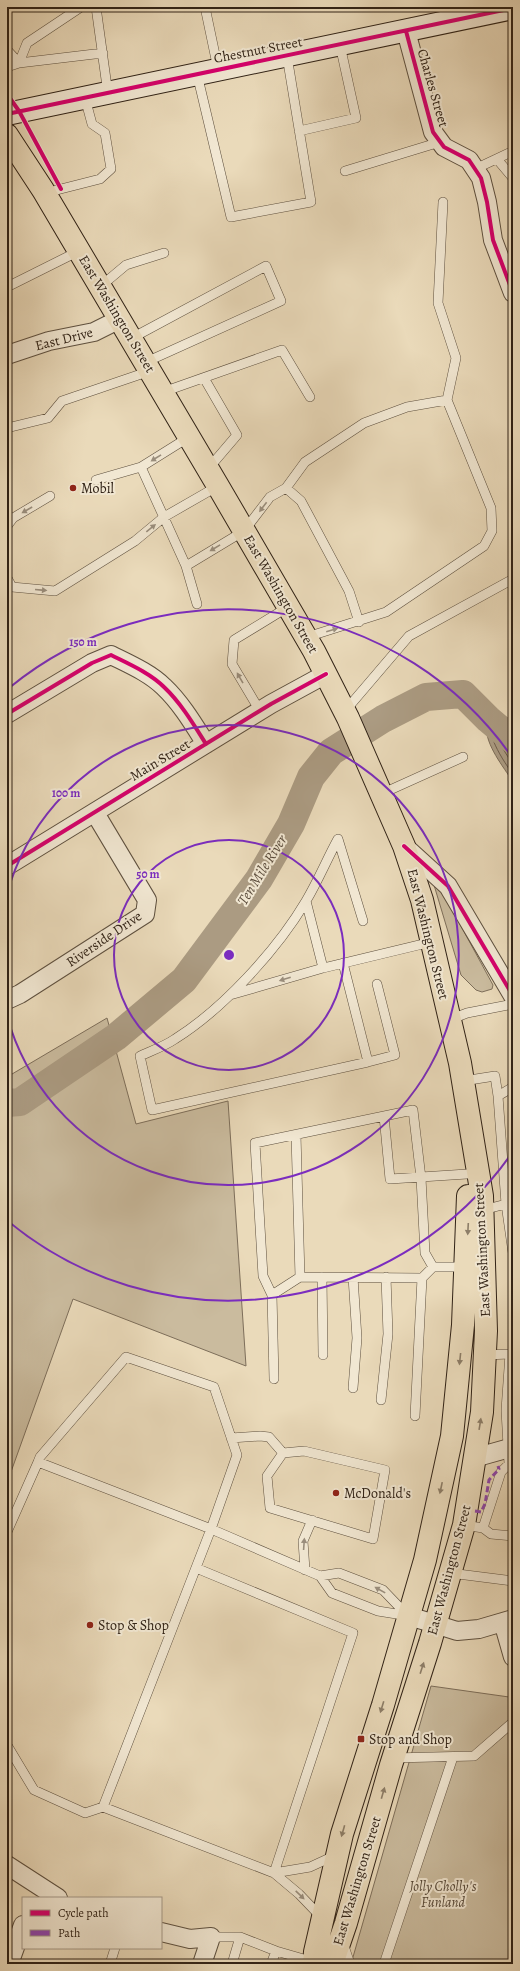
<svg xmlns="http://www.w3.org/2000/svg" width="520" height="1971" font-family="Alegreya,serif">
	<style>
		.green { fill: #cabb9e; stroke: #7d6e5a }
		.water { fill: #ab9b82; stroke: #7a6b57 }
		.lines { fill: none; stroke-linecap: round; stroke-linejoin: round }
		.shore { stroke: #6e5e4c; stroke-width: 1 }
		.river { stroke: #ab9b82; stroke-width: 28 }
		.lane-casing { stroke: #5e503f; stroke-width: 10 }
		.street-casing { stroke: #5e503f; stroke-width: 20 }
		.secondary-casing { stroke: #302216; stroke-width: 24 }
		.primary-casing { stroke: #302216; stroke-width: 24 }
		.lane { stroke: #f1e7d2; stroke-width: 9 }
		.street { stroke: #f1e7d2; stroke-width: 18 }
		.secondary { stroke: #f1e7d2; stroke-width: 22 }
		.primary { stroke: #eadaba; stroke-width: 22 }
		.quiet { stroke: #8e44ad; stroke-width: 3; stroke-dasharray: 6 3; stroke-linecap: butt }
		.cycleway-casing { stroke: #f1e7d2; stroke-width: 6 }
		.cycleway { stroke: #d6006c; stroke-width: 4 }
		.oneway { fill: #9a8e7d }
		.oneway2 { fill: #8d7e68 }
		.ring { fill: none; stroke: #7b2cbf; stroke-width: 2 }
		.poi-dot { fill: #8f2418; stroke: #f1e7d2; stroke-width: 1.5 }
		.labels { text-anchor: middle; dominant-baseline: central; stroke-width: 4; stroke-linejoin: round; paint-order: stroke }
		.street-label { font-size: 14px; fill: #302216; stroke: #f1e7d2 }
		.poi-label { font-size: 14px; fill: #302216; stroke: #f1e7d2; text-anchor: start }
		.park-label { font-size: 14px; font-style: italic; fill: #564838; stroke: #f1e7d2 }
		.water-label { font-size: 15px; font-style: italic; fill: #5b4c3c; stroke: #f1e7d2 }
		.centre { fill: #7b2cbf; stroke: #f1e7d2; stroke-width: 2 }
		.ring-label { font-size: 12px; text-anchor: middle; font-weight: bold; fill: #7b2cbf; stroke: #f1e7d2; stroke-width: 4; stroke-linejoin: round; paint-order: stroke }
	</style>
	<rect width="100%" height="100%" fill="#eadaba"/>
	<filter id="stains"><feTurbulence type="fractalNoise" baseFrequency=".005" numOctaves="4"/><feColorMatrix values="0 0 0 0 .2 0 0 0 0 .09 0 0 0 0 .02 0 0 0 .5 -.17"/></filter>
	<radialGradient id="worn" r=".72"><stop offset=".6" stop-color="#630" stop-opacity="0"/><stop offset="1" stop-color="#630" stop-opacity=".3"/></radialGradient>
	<path class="green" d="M437 882 493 985 492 989 482 992 476 990 461 975 434 885Z
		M107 1018 136 1124 228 1101 246 1366 73 1299 7 1483V1077Z
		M431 1686 509 1697 513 1701V1964H351Z"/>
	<path class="water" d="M496 710 513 722V782C503 766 486 746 486 726 486 719 492 715 496 710Z"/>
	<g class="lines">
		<path class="shore" d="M513 725 497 716C479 728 505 762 513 775
			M513 730 508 729 498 723 495 725 500 744 513 765"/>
		<path class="river" d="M7 1103 20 1102 116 1037 184 980 259 879 291 824 311 777 331 752 383 719 426 697 463 694 488 719 513 740"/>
		<defs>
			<path id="lane" d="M96 7 108 94
				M205 7 218 69
				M7 50 19 63
				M19 63 27 43 81 7
				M7 67 19 63 103 53
				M197 74 231 217 311 202 287 56
				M299 131 356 118 340 45
				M497 159 513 178
				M475 169 513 151
				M345 171 440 142
				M45 193 100 179 111 169 105 133 92 124 85 98
				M101 286 126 265 164 253
				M7 287 79 251
				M132 338 266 266 281 301 146 362
				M204 378 237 435 208 469
				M163 392 282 350 310 397
				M11 427 48 418 62 401 150 371
				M141 467 186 566 197 604
				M96 480 141 467 189 437
				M286 488 301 501 349 591 359 622
				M7 526 13 518 50 496
				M186 566 244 531 270 497 286 488 305 462 364 423 407 407 447 400
				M7 578 12 587 55 591 135 541 164 517 218 486
				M307 637 386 612 484 546 492 531 491 508 447 400 456 358 438 303 443 202
				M260 711 232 664 234 640 288 607
				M345 711 409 636 513 579
				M381 794 463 757
				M306 901 323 968 431 942
				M343 963 368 1062 152 1110 140 1056C151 1051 165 1046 175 1039 223 1009 277 950 306 901 318 881 327 859 338 839L363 921
				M230 995 323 968
				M449 1020 467 1013 513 1004
				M368 1062 395 1055 377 984
				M463 1081 495 1076 498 1096
				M384 1116 390 1179 467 1174
				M296 1135 300 1277
				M506 1204 498 1096 513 1087
				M483 1210 506 1204 513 1253
				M322 1277 323 1355
				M353 1277 357 1338 353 1388
				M272 1295 300 1277 422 1278 433 1267H465
				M274 1379 272 1295 263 1276 255 1143 413 1110 421 1178 425 1253 433 1267
				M381 1400 388 1334 386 1277
				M415 1416 422 1278
				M231 1438 260 1436 269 1437 283 1453
				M304 1451 385 1470 373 1539 270 1508 267 1476 283 1453Z
				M464 1525 483 1528 501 1472 509 1464 506 1410 510 1354 485 1355
				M483 1528 491 1534 513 1536
				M7 1532 38 1462 40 1457 126 1357 214 1387 237 1455 211 1529 38 1462
				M196 1568 353 1633 274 1873
				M305 1570 303 1541 312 1520
				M450 1573 513 1581
				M320 1576 332 1593 378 1611 409 1616
				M7 1745 34 1790 85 1813 103 1807 274 1873 299 1894 321 1917
				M393 1758 474 1756 513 1722
				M103 1807 211 1529 320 1576 339 1573 383 1590 407 1615
				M274 1873 310 1867 336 1855
				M211 1937H240L276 1951 314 1962
				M343 1943 350 1964
				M110 1964 115 1948
				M232 1964 240 1937
				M271 1964 276 1951
				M384 1964 453 1757"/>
			<path id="street" d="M406 31 433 132 444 147 469 160 481 178 487 202 493 240 513 293
				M7 355 49 341 94 332 120 319
				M7 714 92 663 111 655C129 664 150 673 164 687 181 703 194 725 206 744
				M404 846 448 886 513 996
				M7 866 271 704 326 674
				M7 1000 20 994 145 914 147 900 95 813
				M474 1458 513 1447
				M409 1616 457 1631 479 1629 513 1619
				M503 1622 513 1657
				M7 1865 58 1898
				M161 1932 190 1939 211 1937 202 1964
				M9 1964 23 1925"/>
			<path id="secondary" d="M7 114 513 8"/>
			<path id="primary" d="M7 135 43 190 218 486 314 651 348 718 404 846 422 900 460 1063 482 1196 486 1331 482 1412 464 1525 430 1643 391 1765 346 1923 332 1964
				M314 1964 315 1952 342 1834 383 1705 425 1560 452 1436 463 1325 468 1196"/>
		</defs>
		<use href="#lane" class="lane-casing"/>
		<use href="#street" class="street-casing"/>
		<use href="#secondary" class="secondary-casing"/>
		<use href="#primary" class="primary-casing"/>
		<use href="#lane" class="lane"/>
		<use href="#street" class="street"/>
		<use href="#secondary" class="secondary"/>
		<use href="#primary" class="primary"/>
		<path class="quiet" d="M475 1511 481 1512 485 1504 489 1480 499 1469 498 1466"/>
		<defs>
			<path id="cycleway" d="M406 31 433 132 444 147 469 160 481 178 487 202 493 240 513 293
				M7 94 19 111 61 189
				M7 114 513 8
				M7 714 92 663 111 655C129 664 150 673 164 687 181 703 194 725 206 744
				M404 846 448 886 513 996
				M7 866 271 704 326 674"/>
		</defs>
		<use href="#cycleway" class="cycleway-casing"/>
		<use href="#cycleway" class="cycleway"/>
	</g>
	<defs><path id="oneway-solid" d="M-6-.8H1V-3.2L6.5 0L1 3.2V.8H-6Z"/></defs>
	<g class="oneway">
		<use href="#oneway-solid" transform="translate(156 458) rotate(148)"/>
		<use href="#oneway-solid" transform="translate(263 507) rotate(127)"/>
		<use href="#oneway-solid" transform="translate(27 510) rotate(150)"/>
		<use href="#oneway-solid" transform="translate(151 528) rotate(-39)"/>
		<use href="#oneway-solid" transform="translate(215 548) rotate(149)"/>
		<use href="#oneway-solid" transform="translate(41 590) rotate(5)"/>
		<use href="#oneway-solid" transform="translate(332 630) rotate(-16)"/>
		<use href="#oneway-solid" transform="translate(240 678) rotate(-120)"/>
		<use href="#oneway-solid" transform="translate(285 979) rotate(163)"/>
		<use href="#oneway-solid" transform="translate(304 1544) rotate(-86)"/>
		<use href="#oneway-solid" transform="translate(380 1590) rotate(-151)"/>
		<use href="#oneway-solid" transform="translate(300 1895) rotate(44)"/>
	</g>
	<g class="oneway2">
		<use href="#oneway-solid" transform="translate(468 1229) rotate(93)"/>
		<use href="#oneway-solid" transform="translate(460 1359) rotate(96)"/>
		<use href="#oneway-solid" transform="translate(480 1424) rotate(-81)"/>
		<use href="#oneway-solid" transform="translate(441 1488) rotate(102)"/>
		<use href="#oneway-solid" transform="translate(422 1668) rotate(-72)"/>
		<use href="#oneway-solid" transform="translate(382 1707) rotate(107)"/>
		<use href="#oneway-solid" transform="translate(383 1793) rotate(-74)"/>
		<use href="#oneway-solid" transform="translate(343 1831) rotate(106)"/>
	</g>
	<g class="ring">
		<circle cx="229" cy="955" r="115"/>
		<path d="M7 894A230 230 0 1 1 7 1016"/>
		<path d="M512 1153A346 346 0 0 1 9 1222M9 688A346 346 0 0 1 512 757"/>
	</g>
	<g class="poi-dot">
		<circle cx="73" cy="488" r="4"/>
		<circle cx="336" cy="1493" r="4"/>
		<circle cx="90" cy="1625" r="4"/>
		<rect x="357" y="1735" width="8" height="8" rx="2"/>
	</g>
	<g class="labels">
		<g class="street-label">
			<text transform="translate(258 50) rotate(-11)">Chestnut Street</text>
			<text transform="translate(433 88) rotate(74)">Charles Street</text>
			<text transform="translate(117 314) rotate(59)">East Washington Street</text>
			<text transform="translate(64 339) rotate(-14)">East Drive</text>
			<text transform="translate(281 594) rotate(60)">East Washington Street</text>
			<text transform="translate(160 760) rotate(-31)">Main Street</text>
			<text transform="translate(428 934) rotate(76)">East Washington Street</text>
			<text transform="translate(104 939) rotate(-34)">Riverside Drive</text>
			<text transform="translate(482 1250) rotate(-93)">East Washington Street</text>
			<text transform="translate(449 1570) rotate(-75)">East Washington Street</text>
			<text transform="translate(357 1881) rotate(-73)">East Washington Street</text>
		</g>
		<g class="poi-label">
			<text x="81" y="488">Mobil</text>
			<text x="344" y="1493">McDonald's</text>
			<text x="98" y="1625">Stop &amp; Shop</text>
			<text x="369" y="1739">Stop and Shop</text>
		</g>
		<g class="park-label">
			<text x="443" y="1886">Jolly Cholly's<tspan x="443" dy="16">Funland</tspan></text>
		</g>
		<g class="water-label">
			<text transform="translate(262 870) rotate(-58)">Ten Mile River</text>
		</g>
	</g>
	<circle cx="229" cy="955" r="6" class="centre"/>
	<g class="ring-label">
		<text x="83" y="646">150 m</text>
		<text x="66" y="797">100 m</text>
		<text x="148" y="878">50 m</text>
	</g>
	<rect width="520" height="1971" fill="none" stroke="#eadaba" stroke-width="24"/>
	<rect x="8" y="8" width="504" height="1955" fill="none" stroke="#302216" stroke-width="2"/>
	<rect x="12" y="12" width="496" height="1947" fill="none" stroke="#302216"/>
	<rect x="22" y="1897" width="140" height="52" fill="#f1e7d2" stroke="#a49887"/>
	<rect x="30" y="1910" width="20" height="6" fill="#d6006c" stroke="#a49887"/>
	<text x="58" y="1917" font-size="12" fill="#302216">Cycle path</text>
	<rect x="30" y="1930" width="20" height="6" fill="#8e44ad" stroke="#a49887"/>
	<text x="58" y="1937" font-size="12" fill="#302216">Path</text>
	<rect width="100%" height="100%" filter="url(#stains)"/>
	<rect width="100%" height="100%" fill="url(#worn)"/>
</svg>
